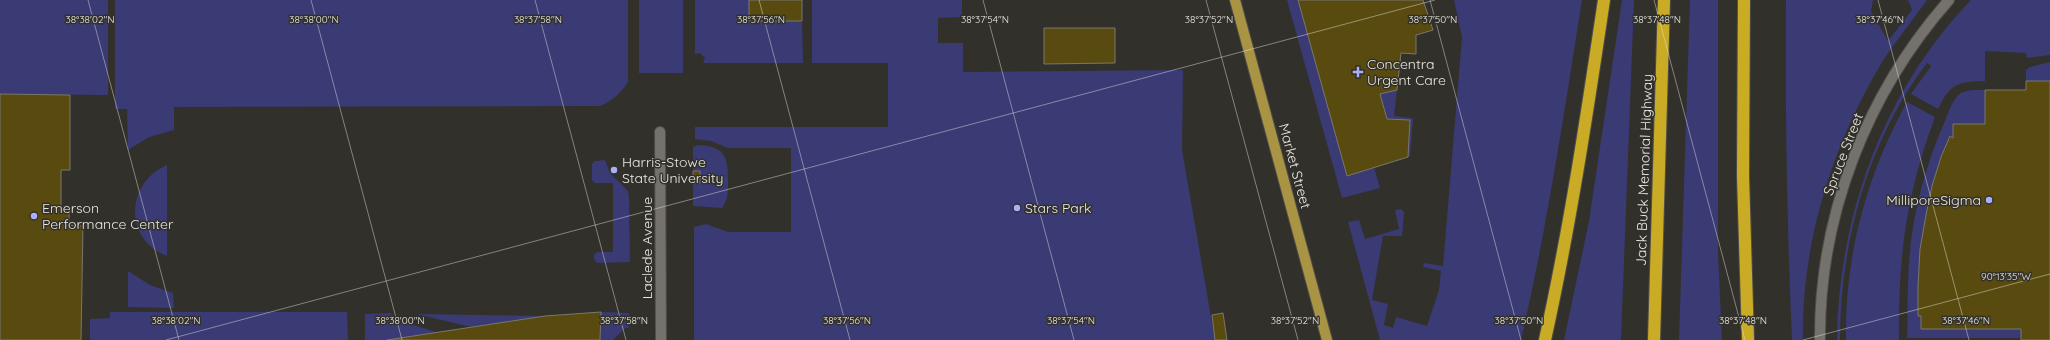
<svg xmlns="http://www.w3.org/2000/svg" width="2050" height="340" font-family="Quicksand,sans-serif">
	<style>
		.green { fill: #3a3a75 }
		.building { fill: #594b0f; stroke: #79776f }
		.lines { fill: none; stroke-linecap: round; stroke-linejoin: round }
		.minor-casing { stroke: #504e49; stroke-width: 12 }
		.primary-casing { stroke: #504e49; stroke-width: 12 }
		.motorway-casing { stroke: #504e49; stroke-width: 14 }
		.minor { stroke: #74726b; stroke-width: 10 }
		.primary { stroke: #a89442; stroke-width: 10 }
		.motorway { stroke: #caab26; stroke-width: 12 }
		.ticks { fill: none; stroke: #eae8e4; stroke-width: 1; stroke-opacity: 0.45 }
		.poi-dot { fill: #abaffb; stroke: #32302a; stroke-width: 1.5 }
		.labels { text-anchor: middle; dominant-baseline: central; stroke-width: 3; stroke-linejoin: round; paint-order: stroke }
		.poi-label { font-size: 14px; fill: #eae8e4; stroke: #32302a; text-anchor: start }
		.street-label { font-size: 14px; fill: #eae8e4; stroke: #32302a }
		.ticks-label { font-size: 10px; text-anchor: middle; fill: #eae8e4; stroke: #32302a; stroke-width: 3; stroke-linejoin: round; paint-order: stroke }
	</style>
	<rect width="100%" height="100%" fill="#32302a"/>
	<path class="green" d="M0 0H108V95L0 94Z
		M115 0H628V82C622 92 611 102 600 106L174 107V130L149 137 128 150 127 109H115Z
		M639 0H683V73H639Z
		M695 0H749V21H802L803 63H703L705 58 700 53 695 54Z
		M812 0H962V17L938 18V43H963V72L1183 70 1182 150 1215 340H694V227L706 224 728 232H791V148H728L711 141 695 139V127H888V63H812Z
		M1287 0H1298L1347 175 1374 167 1380 188 1342 198Z
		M1454 0H1582C1564 114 1547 228 1521 340H1380L1348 222 1359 220 1365 239 1399 229 1395 210 1401 209 1404 212 1402 236H1383L1372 300 1388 304 1384 325 1393 328 1396 317 1427 326 1439 290 1441 271 1423 267 1424 263 1443 266 1445 242 1462 37Z
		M1622 0H1634L1621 340H1564L1589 221Z
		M1690 0H1718V253L1722 340H1679Z
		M1786 0H1873L1871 11 1888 41 1912 10 1908 0H1927C1911 23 1892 45 1878 69 1831 150 1801 246 1803 340H1792C1787 227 1785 113 1786 0Z
		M1971 0H2050V55L2027 58 2026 53 1985 51V81C1957 82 1951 83 1938 109L1911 94 1931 66 1927 63C1868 140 1840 244 1840 340H1837C1838 216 1884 90 1971 0Z
		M2050 62V81H2026V70L2030 67Z
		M1397 90 1394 116 1413 118 1410 157H1408L1410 120 1387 119 1380 94Z
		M1985 90V124H1953V138L1949 137C1925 194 1918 254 1918 316H1921L1922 329H2021V338H1907C1908 320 1907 302 1908 284 1909 227 1922 173 1945 121 1948 113 1953 98 1961 93 1968 89 1978 90 1985 90Z
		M1907 102 1935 117C1906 195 1898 257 1899 340H1846C1844 258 1867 174 1907 102Z
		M698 145C724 146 728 156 728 179 728 191 729 198 722 208L693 206V183H700L699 171H693V147Z
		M605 160 610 173 628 191 629 199 630 262 597 263 594 259V255L597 252H613V183H595L592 180V164L595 161Z
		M167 165V256C123 240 126 182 167 165Z
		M128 271 150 285 173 293 174 308 128 307Z
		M110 312H347L348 340H90V319L110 318Z
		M601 312 629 313V328H625L613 340H600Z
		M390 313 404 322 439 333 387 340H365V314Z
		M416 314 545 316 471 327Z"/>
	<path class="building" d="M749 0H802V21H749Z
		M1298 0H1423L1433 30 1416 35V54L1401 53 1397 90 1380 94 1387 119 1410 120 1408 157 1347 176Z
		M1044 28H1115V63L1044 64Z
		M2026 81H2050V340H2021V329H1921V316H1918V286L1920 249 1926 215 1932 186 1941 157 1950 136 1953 138V124H1985V90H2026Z
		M0 94 70 95V170H61V207H69V225L83 226 81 340H0Z
		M693 171H700V183H693Z
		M601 312 600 340H387L545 316Z
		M1223 313 1227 340H1215L1212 315Z"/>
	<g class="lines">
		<defs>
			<path id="minor" d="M660 132 661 340
				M1820 340C1819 215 1867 93 1949 0"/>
			<path id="primary" d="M1235 0 1327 340"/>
			<path id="motorway" d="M1744 0 1743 176 1748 340
				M1545 340C1570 227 1587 114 1604 0
				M1654 340 1664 0"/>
		</defs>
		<use href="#minor" class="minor-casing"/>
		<use href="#primary" class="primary-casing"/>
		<use href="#motorway" class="motorway-casing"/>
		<use href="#minor" class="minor"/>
		<use href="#primary" class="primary"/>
		<use href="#motorway" class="motorway"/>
	</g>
	<path class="ticks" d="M88 0 179 340M311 0 402 340M535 0 626 340M759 0 850 340M983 0 1074 340M1206 0 1298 340M1430 0 1521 340M1654 0 1745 340M1878 0 1969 340M166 340 1435 0M1803 340 2050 274"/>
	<g class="poi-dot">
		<path d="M1356 66h4v4h4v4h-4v4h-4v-4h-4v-4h4z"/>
		<circle cx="614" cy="170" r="4"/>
		<circle cx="1989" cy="200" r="4"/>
		<circle cx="1017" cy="208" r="4"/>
		<circle cx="34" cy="216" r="4"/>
	</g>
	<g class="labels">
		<g class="poi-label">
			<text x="1367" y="64">Concentra<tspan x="1367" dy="16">Urgent Care</tspan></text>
			<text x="622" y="162">Harris-Stowe<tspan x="622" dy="16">State University</tspan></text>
			<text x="1981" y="200" text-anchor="end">MilliporeSigma</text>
			<text x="42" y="208">Emerson<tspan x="42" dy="16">Performance Center</tspan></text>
			<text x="1025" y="208">Stars Park</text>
		</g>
		<g class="street-label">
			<text transform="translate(1843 154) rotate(-69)">Spruce Street</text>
			<text transform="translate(1295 166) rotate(75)">Market Street</text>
			<text transform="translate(1644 170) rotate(-88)">Jack Buck Memorial Highway</text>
			<text transform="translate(647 248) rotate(-90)">Laclede Avenue</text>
		</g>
	</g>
	<g class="ticks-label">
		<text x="90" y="23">38°38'02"N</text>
		<text x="314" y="23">38°38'00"N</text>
		<text x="985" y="23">38°37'54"N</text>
		<text x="538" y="23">38°37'58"N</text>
		<text x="761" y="23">38°37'56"N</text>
		<text x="1209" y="23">38°37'52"N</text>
		<text x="1433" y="23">38°37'50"N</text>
		<text x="1657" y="23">38°37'48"N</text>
		<text x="1880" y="23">38°37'46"N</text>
		<text x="2006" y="280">90°13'35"W</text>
		<text x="176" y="324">38°38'02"N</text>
		<text x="400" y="324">38°38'00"N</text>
		<text x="624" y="324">38°37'58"N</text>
		<text x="847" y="324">38°37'56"N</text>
		<text x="1071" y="324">38°37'54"N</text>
		<text x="1295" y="324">38°37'52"N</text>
		<text x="1519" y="324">38°37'50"N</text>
		<text x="1743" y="324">38°37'48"N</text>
		<text x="1966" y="324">38°37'46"N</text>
	</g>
</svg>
